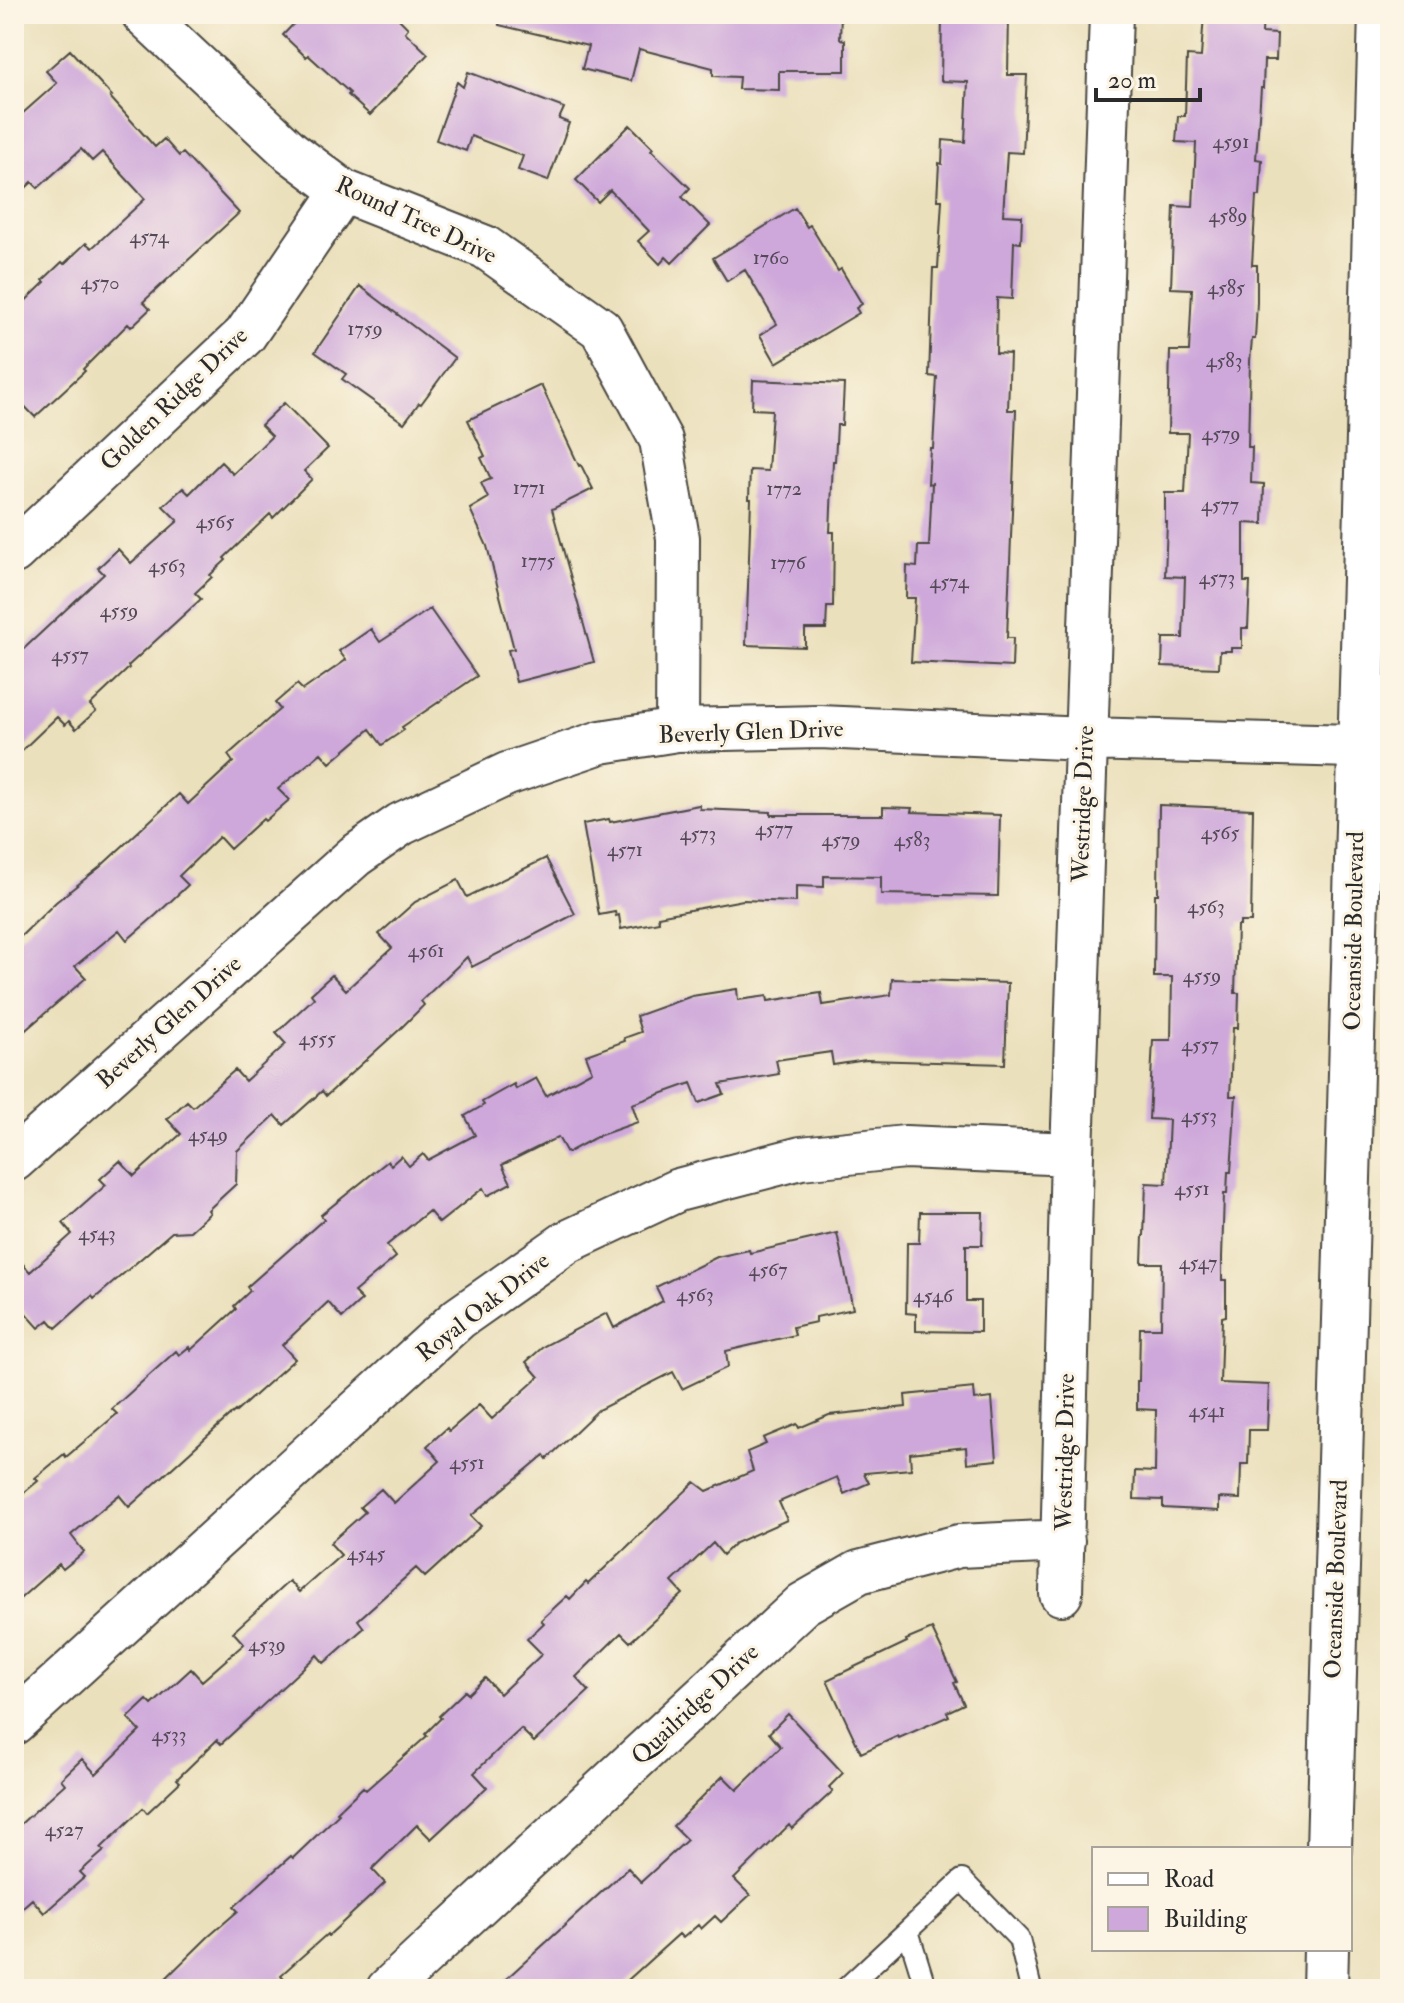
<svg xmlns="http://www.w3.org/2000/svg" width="1404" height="2003" font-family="'IM FELL Double Pica',serif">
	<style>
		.building { fill: #cea8da }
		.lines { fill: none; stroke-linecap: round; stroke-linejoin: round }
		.lane-casing { stroke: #484641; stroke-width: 24 }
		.street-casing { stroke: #484641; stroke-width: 46 }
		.primary-casing { stroke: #484641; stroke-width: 48 }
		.lane { stroke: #fff; stroke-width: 20 }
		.street { stroke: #fff; stroke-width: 42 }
		.primary { stroke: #fff; stroke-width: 44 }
		.labels { text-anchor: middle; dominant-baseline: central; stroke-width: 6; stroke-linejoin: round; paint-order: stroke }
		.number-label { font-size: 20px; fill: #544a57 }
		.street-label { font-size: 24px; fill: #2b2b2b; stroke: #fcf5e5 }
	</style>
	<rect width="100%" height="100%" fill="#fcf5e5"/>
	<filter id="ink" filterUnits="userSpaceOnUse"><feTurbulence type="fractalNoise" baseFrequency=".0125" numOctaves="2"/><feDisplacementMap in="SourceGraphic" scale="16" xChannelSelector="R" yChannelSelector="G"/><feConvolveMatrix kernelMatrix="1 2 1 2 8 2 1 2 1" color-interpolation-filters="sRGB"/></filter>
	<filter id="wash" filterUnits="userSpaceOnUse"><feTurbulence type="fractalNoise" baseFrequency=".006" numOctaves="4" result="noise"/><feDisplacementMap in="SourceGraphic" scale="32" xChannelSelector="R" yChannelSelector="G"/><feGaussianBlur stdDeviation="1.8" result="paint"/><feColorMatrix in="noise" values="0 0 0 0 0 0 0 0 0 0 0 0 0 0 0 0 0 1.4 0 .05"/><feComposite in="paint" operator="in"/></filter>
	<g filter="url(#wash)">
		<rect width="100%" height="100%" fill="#ebe0bc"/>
		<g id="blocks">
			<path class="building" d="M303 14H394L408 28 405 32 428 54 370 115 348 95 350 93 308 55 306 57 283 35Z
				M500 14H841L840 39 845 40V71H779V90L738 89 739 77 713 76V68L639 49 631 81 582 69 588 46 499 25Z
				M942 14H1009L1008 75H1027L1023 153 1007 152 1003 215 1022 216 1021 243 1014 242 1012 299 997 298 996 353 1010 354 1008 410H1016L1007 638H1013L1012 667 911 662 915 598H906L907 566 917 567 918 546H929L932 483 928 484 930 448H933L937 377 929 376 933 268H938L942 200H937L939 163 942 164 943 140 965 142 968 82 941 81Z
				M1204 14H1263L1262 33 1277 34 1276 60H1264L1263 88H1261L1256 159 1262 160 1260 196H1256L1252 265H1257V302L1255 339H1252L1250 361 1248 447H1252L1251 483 1264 484 1263 524 1244 523V582H1250L1248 628H1242V648H1231V651H1220L1219 668 1162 666 1163 638H1183L1185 577 1165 576 1167 522H1165V493H1185L1188 433H1168L1170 351H1189L1192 289 1171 288 1174 206 1193 207 1196 143 1176 142 1178 116H1185L1187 56 1201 57Z
				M70 50 112 96 110 97 155 147 164 139 179 156 183 153 239 213 143 302 150 309 131 327 128 324 83 369 85 371 35 417 14 395V312L45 282 43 280 62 262 64 264 86 243 92 248 145 199 102 152 92 161 81 149 38 188 32 182 14 199V121L57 83 46 71Z
				M468 72 564 108 559 119 569 123 548 181 518 170 523 156 471 136 466 151 436 140 457 82 463 87Z
				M630 125 653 148 651 150 690 188 682 197 710 225 672 263 666 257 660 264 638 241 649 231 610 190 598 202 576 180Z
				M795 208 807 227 810 225 838 271 841 269 862 304 856 308 859 313 776 363 760 335 777 324 745 270 727 281 713 258Z
				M360 286 455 358 421 404 419 403 404 423 342 379 346 374 315 352Z
				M753 380 844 384 842 425H837L835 461H833L830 532H834L833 607H827L826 629H805V647L746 645 751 499H749L750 470 768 471 772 410 752 409Z
				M541 385 579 466 581 465 593 489 552 509 594 662 516 682 508 650 514 649 487 546 470 509 488 498 481 483 491 479 481 458 485 456 468 420Z
				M284 403 328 448 304 471 312 479 273 518 270 514 224 558 226 560 210 575 212 577 195 593 201 599 128 666 129 668 90 705 96 711 76 729 69 721 65 725 57 717 14 758V658L104 574 98 568 118 549 131 563 178 521 163 506 183 488 189 494 221 462 233 474 272 436 261 425Z
				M430 609 477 676 402 727 404 730 382 745 370 729 330 763 321 753 278 789 289 800 265 821 263 819 230 849 219 837 179 876 188 885 156 915 127 940 119 930 75 966 86 978 14 1040V943L56 902 100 867 179 794 188 804 233 762 228 755 280 709 275 703 297 684 303 690 346 660 339 651 371 629 380 642Z
				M699 805 700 809 771 812V815H883V807L912 808 911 812 1000 815 998 896 881 894V877L824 876V887L796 886V902L743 900 658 916 659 922 621 929 619 915 616 916 615 912 599 915 583 824 609 819 610 822Z
				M1159 805 1253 809 1251 922H1240V926H1237L1235 993H1239L1238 1028H1233L1230 1096H1236L1231 1172H1228L1227 1194H1224L1222 1257V1280H1226V1316L1222 1317 1220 1383 1269 1385 1267 1430H1249L1248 1464H1241L1240 1499 1219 1498V1511L1163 1508V1500L1134 1499 1135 1471 1155 1472 1156 1410 1137 1409V1381H1139L1140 1328H1161L1162 1263H1142L1143 1236H1144L1146 1183 1166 1184 1169 1120 1149 1119 1153 1040H1171L1172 977H1154L1155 894H1158Z
				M546 858 575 914 472 967 467 957 421 1001 424 1005 399 1030 326 1096 322 1091 284 1125 275 1115 237 1151 236 1184 208 1210 210 1213 190 1231 172 1232 94 1299 92 1296 56 1328 49 1320 39 1328 14 1300V1254L30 1272 72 1234 63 1223 106 1185 100 1179 120 1161 134 1176 181 1134 167 1119 187 1101 193 1107 235 1070 245 1081 286 1044 276 1033 314 998 311 994 332 975 346 990 392 948 379 934 415 902 458 880 467 897Z
				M892 979 1008 983 1005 1064 866 1060 833 1065 831 1052 776 1060 779 1074 720 1084 724 1094 699 1103 691 1083 632 1104 638 1122 598 1136 567 1153 558 1137 502 1165 511 1183 487 1196 483 1188 439 1223 429 1211 387 1245 396 1257 354 1292 362 1300 342 1318 328 1302 282 1345 295 1359 236 1412 235 1411 129 1507 119 1495 71 1535 84 1552 63 1569 59 1564 14 1604V1501L38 1481 35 1478 64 1454 66 1457 117 1414 112 1409 176 1351 179 1355 189 1347 191 1350 236 1309 234 1306 250 1291 247 1287 324 1219 321 1215 388 1161 391 1165 401 1156 409 1166 423 1154 428 1160 475 1135 465 1116 484 1105 482 1102 514 1084 516 1089 536 1078 546 1096 592 1071 586 1055 625 1041 624 1038 641 1032 636 1016 692 996 737 989 738 1000 767 996 768 1001 821 993 823 1005 891 995Z
				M920 1212H983L982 1245H966V1301H980V1332L916 1331V1314L906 1313 907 1243H919Z
				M837 1233 853 1309 816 1317V1322L793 1327 795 1335 726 1351 728 1367 682 1389 673 1372 598 1410 547 1459 544 1455 471 1516 481 1526 425 1577 416 1568 358 1620 364 1628 324 1663 317 1655 221 1744 217 1740 177 1779 180 1782 147 1813 143 1808 101 1848 104 1851 80 1872 85 1877 44 1913 32 1899 14 1915V1830L65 1784 61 1779 82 1759 96 1774 140 1731 128 1718 147 1700 152 1705 191 1669 202 1681 244 1644 233 1632 276 1593 289 1581 299 1592 341 1555 330 1543 365 1512 360 1507 381 1489 394 1503 440 1461 427 1446 447 1428 449 1431 479 1405 492 1419 539 1377 526 1362 544 1346 607 1313 614 1328 663 1301 656 1287 717 1257 749 1250 750 1253Z
				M974 1388 975 1400 992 1398 997 1460 967 1463 966 1447 910 1453 911 1469 864 1473 869 1483 844 1494 837 1477 779 1502 787 1520 735 1543 723 1555 713 1543 672 1582 683 1594 630 1642 621 1633 576 1677 589 1691 534 1742 521 1729 499 1749 474 1773 487 1787 431 1839 417 1825 372 1869 385 1883 328 1936 327 1934 281 1975 293 1989H155L208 1937 238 1911 234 1907 291 1856 293 1858 339 1814 337 1812 363 1787 366 1790 427 1736 425 1734 441 1718 439 1716 465 1691 468 1694 485 1678 500 1694 542 1654 527 1639 544 1623 541 1620 567 1596 570 1599 586 1582 588 1584 695 1482 707 1491 753 1471 747 1452 766 1444 763 1438 797 1424 799 1428 829 1415 906 1407 905 1395Z
				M932 1629 957 1682 954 1683 964 1704 947 1712 949 1716 899 1738 898 1736 861 1753 827 1680 907 1642 906 1640Z
				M788 1714 843 1773 829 1787 833 1791 792 1829 789 1825 734 1879 750 1895 721 1922 715 1916 701 1929 698 1925 683 1938 679 1934 618 1989H495L628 1868 641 1882 687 1840 673 1826 723 1776 737 1790 781 1747 769 1733Z"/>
		</g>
	</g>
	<g filter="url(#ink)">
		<use href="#blocks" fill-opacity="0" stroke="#484641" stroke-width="2"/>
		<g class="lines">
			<defs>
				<path id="lane" d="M908 1931 926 1989
					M845 1989 962 1880 1019 1939 1031 1989"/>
				<path id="street" d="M143 14 291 152 343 191 485 247 601 329 661 440 678 538 677 730
					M14 552 245 335 343 191
					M14 1160 355 856 401 824 507 774 601 742 677 730 820 727 1085 739 1390 747
					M1061 1594 1072 1154 1111 14
					M14 1723 459 1318 567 1242 678 1190 801 1158 905 1147 1072 1154
					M388 1989 803 1604 859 1572 959 1546 1063 1541"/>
				<path id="primary" d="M1329 1849 1381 14
					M1325 1989 1326 1949"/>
			</defs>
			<use href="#lane" class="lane-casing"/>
			<use href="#street" class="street-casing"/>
			<use href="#primary" class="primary-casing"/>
			<use href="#lane" class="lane"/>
			<use href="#street" class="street"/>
			<use href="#primary" class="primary"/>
		</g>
	</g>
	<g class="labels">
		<g class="number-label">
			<text x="1231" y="141">4591</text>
			<text x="1228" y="215">4589</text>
			<text x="149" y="236">4574</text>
			<text x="771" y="257">1760</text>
			<text x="100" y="282">4570</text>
			<text x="1226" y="287">4585</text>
			<text x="365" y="328">1759</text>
			<text x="1224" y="360">4583</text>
			<text x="1221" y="433">4579</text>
			<text x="529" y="487">1771</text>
			<text x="784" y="488">1772</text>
			<text x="1220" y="504">4577</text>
			<text x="215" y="521">4565</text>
			<text x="538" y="560">1775</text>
			<text x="788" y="562">1776</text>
			<text x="167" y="565">4563</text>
			<text x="1217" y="577">4573</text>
			<text x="949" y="581">4574</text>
			<text x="119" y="610">4559</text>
			<text x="70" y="654">4557</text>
			<text x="774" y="828">4577</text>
			<text x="1220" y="832">4565</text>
			<text x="698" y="833">4573</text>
			<text x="841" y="839">4579</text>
			<text x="912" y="839">4583</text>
			<text x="625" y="849">4571</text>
			<text x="1206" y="906">4563</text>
			<text x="426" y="950">4561</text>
			<text x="1202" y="975">4559</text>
			<text x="317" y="1038">4555</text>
			<text x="1200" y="1044">4557</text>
			<text x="1199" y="1115">4553</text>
			<text x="208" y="1134">4549</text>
			<text x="1192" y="1188">4551</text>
			<text x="97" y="1233">4543</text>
			<text x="1198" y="1262">4547</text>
			<text x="768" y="1269">4567</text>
			<text x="695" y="1294">4563</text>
			<text x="933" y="1295">4546</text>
			<text x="1207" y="1410">4541</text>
			<text x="467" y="1462">4551</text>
			<text x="366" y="1553">4545</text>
			<text x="267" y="1644">4539</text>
			<text x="169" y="1734">4533</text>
			<text x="64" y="1829">4527</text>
		</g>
		<g class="street-label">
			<text transform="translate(416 220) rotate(25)">Round Tree Drive</text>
			<text transform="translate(174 399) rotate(-44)">Golden Ridge Drive</text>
			<text transform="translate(751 732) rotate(-2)">Beverly Glen Drive</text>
			<text transform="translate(1083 804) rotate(-88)">Westridge Drive</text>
			<text transform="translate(1354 931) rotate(-89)">Oceanside Boulevard</text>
			<text transform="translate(169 1022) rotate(-42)">Beverly Glen Drive</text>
			<text transform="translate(483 1307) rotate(-38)">Royal Oak Drive</text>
			<text transform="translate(1065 1452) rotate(-89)">Westridge Drive</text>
			<text transform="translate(1336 1579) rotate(-88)">Oceanside Boulevard</text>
			<text transform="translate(695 1704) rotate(-43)">Quailridge Drive</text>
		</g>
	</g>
	<rect width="1404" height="2003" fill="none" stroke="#fcf5e5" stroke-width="48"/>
	<rect x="1092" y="1847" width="260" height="104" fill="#fcf5e5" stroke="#a8a49b" stroke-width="2"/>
	<rect x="1108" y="1873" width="40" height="12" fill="#ffffff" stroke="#a8a49b" stroke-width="2"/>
	<text x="1164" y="1887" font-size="24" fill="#2b2b2b">Road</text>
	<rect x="1108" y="1907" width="40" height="24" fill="#cea8da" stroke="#a8a49b" stroke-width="2"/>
	<text x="1164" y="1927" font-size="24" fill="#2b2b2b">Building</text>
	<path d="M1096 88v12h104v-12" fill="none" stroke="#2b2b2b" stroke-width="4"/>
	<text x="1108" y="88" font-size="24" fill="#2b2b2b" stroke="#fcf5e5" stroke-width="6" paint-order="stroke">20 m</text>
</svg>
